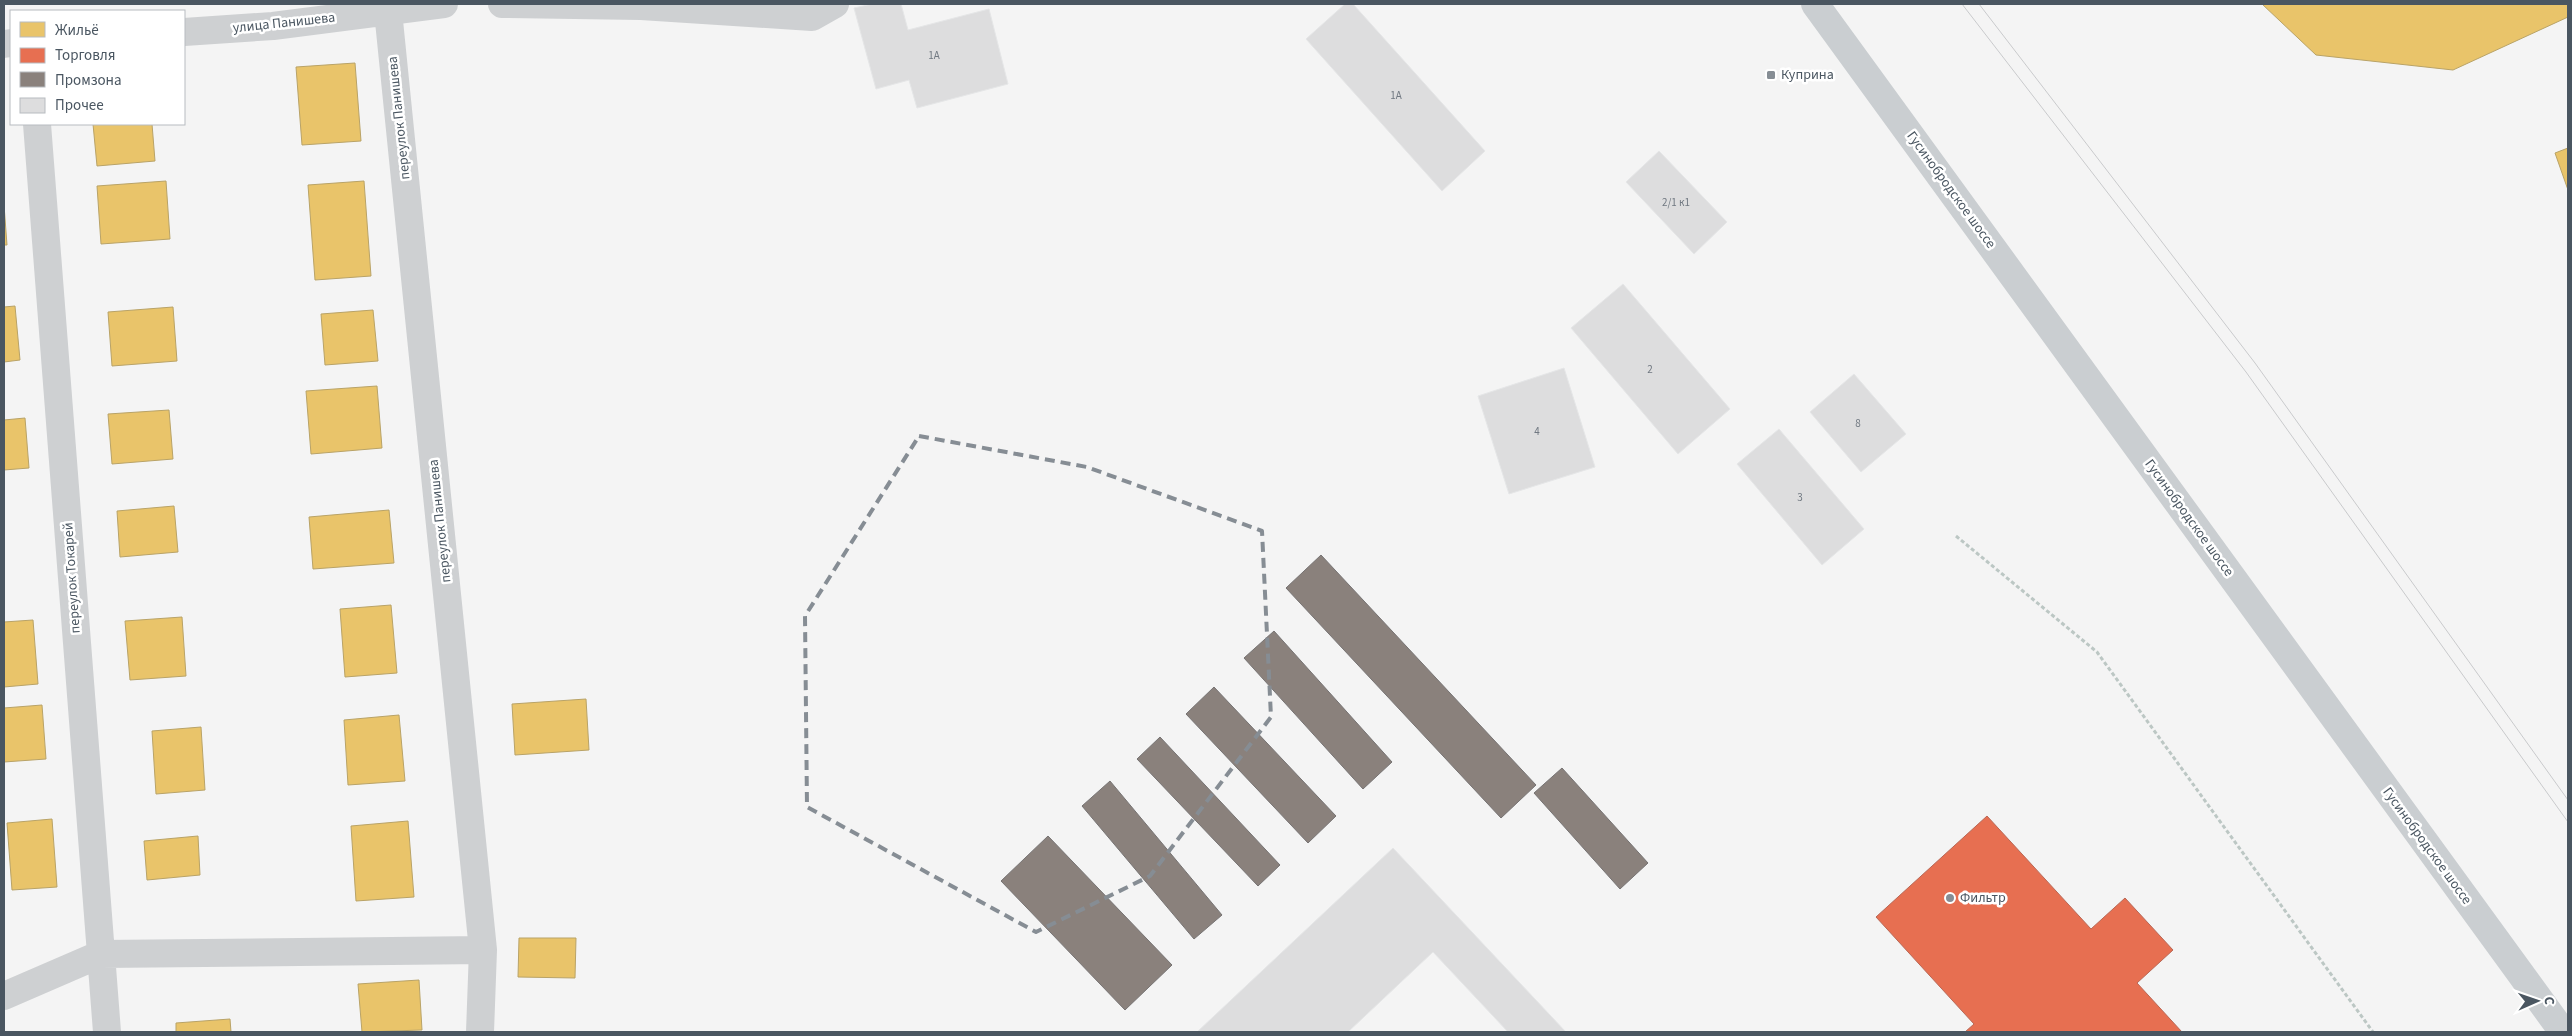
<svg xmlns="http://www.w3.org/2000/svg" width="2572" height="1036" font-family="'Source Sans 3',sans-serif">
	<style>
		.homes { fill: #e9c46a; stroke: #b9a367 }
		.shops { fill: #e76f51; stroke: #b86856 }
		.industry { fill: #8a817c; stroke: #777474 }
		.building { fill: #ddddde; stroke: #e5e6e7 }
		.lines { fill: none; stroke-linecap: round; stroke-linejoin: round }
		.path { stroke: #bcc7c4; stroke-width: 3; stroke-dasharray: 4 2.5; stroke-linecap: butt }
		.minor { stroke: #ced0d2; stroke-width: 28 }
		.primary { stroke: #caced1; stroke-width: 28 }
		.tram { stroke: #c9cacc; stroke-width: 1 }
		.marked { fill: none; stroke: #868d94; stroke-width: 4; stroke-dasharray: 10 6; stroke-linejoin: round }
		.poi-dot { fill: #868d94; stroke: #fff; stroke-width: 2 }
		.labels { text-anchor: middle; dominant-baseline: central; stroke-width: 5; stroke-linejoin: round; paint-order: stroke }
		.number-label { font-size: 11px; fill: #707881 }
		.street-label { font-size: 14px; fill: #4a5661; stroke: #fff }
		.poi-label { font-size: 14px; fill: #4a5661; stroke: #fff; text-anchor: start }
	</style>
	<rect width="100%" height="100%" fill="#f4f4f4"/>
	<path class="homes" d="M2262 4H2568V17L2453 70 2316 55Z
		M355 63 361 141 302 145 296 67Z
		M93 124H152L155 161 97 166Z
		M2568 148V190L2555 153Z
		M166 181 170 239 101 244 97 186Z
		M364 181 371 276 315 280 308 185Z
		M4 205 7 245H4Z
		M15 306 20 360 4 362V307Z
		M173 307 177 361 112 366 108 312Z
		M373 310 378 361 325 365 321 314Z
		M377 386 382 448 311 454 306 391Z
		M169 410 173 459 112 464 108 414Z
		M25 418 29 468 4 470V420Z
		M174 506 178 552 120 557 117 511Z
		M389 510 394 563 313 569 309 517Z
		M391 605 397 673 345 677 340 609Z
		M182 617 186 676 130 680 125 621Z
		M33 620 38 684 4 687V622Z
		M586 699 589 750 515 755 512 704Z
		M42 705 46 759 4 762V708Z
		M399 715 405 781 348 785 344 720Z
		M201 727 205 790 156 794 152 731Z
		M52 819 57 887 12 890 7 823Z
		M408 821 414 897 356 901 351 826Z
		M198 836 200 875 147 880 144 841Z
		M519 938H576L575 978 518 977Z
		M419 980 422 1030 362 1032 358 984Z
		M230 1019 231 1032H176V1023Z"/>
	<path class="shops" d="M1987 816 2091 929 2125 898 2173 950 2137 983 2182 1032H1965L1974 1024 1876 917Z"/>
	<path class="industry" d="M1321 555 1536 785 1501 818 1286 588Z
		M1274 631 1392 762 1363 789 1244 658Z
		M1214 687 1336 816 1308 843 1186 714Z
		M1160 737 1280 865 1258 886 1137 759Z
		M1562 768 1648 863 1620 889 1534 793Z
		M1110 781 1222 915 1194 939 1082 806Z
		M1048 836 1172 965 1125 1010 1001 881Z"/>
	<path class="building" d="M872 4H901L908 30 989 9 1008 84 917 108 909 80 876 89 854 8Z
		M1345 4H1353L1485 151 1442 191 1306 39Z
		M1659 151 1727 222 1694 254 1626 182Z
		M1623 284 1730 409 1678 454 1571 328Z
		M1564 368 1595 467 1509 494 1478 396Z
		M1854 374 1906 434 1861 472 1810 412Z
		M1779 429 1864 529 1822 565 1737 464Z
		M1393 848 1566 1032H1508L1433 952 1348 1032H1197Z"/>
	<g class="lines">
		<path class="path" d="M1956 536 2097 652 2373 1032"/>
		<path class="minor" d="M502 4 641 6 812 17 835 4
			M388 11 483 950 480 1032
			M184 32 273 26 444 4
			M4 44 11 43
			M37 124 107 1032
			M4 996 101 954 483 950"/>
		<path class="primary" d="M1815 4 2563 1032"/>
		<path class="tram" d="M1962 4 2246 372 2568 822
			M1979 4 2255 363 2568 800"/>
	</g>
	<path class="marked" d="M919 436 1087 467 1262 531 1271 717 1150 876 1036 932 807 807 805 616Z"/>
	<g class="poi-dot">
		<rect x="1766" y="70" width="10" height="10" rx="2.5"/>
		<circle cx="1950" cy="898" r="5"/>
	</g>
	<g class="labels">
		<g class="number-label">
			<text x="934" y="55">1А</text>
			<text x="1396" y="95">1А</text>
			<text x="1676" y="202">2/1 к1</text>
			<text x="1650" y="369">2</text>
			<text x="1858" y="423">8</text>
			<text x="1537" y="431">4</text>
			<text x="1800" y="497">3</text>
		</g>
		<g class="street-label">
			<text transform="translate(284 23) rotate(-6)">улица Панишева</text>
			<text transform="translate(399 118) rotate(-96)">переулок Панишева</text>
			<text transform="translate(1951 190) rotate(54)">Гусинобродское шоссе</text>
			<text transform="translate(2189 518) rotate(54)">Гусинобродское шоссе</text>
			<text transform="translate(440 521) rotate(-96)">переулок Панишева</text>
			<text transform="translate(72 578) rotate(-94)">переулок Токарей</text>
			<text transform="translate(2427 846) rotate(54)">Гусинобродское шоссе</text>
		</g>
		<g class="poi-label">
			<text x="1781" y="75">Куприна</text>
			<text x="1960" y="898">Фильтр</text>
		</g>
	</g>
	<rect width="2572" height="1036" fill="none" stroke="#4a5661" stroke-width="10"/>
	<rect x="10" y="10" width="175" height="115" fill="#ffffff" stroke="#b7bbc0"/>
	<rect x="20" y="22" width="25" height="15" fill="#e9c46a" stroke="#b7bbc0"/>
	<text x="55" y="35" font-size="15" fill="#4a5661">Жильё</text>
	<rect x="20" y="48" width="25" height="15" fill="#e76f51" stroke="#b7bbc0"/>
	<text x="55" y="60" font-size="15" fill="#4a5661">Торговля</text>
	<rect x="20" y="72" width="25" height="15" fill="#8a817c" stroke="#b7bbc0"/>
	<text x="55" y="85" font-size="15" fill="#4a5661">Промзона</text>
	<rect x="20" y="98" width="25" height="15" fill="#ddddde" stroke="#b7bbc0"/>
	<text x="55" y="110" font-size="15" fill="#4a5661">Прочее</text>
	<g transform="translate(2537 1001) rotate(88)" stroke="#ffffff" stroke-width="4" paint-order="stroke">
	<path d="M0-4L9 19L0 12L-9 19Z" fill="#4a5661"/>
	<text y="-8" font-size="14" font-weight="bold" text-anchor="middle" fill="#4a5661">С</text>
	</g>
</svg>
